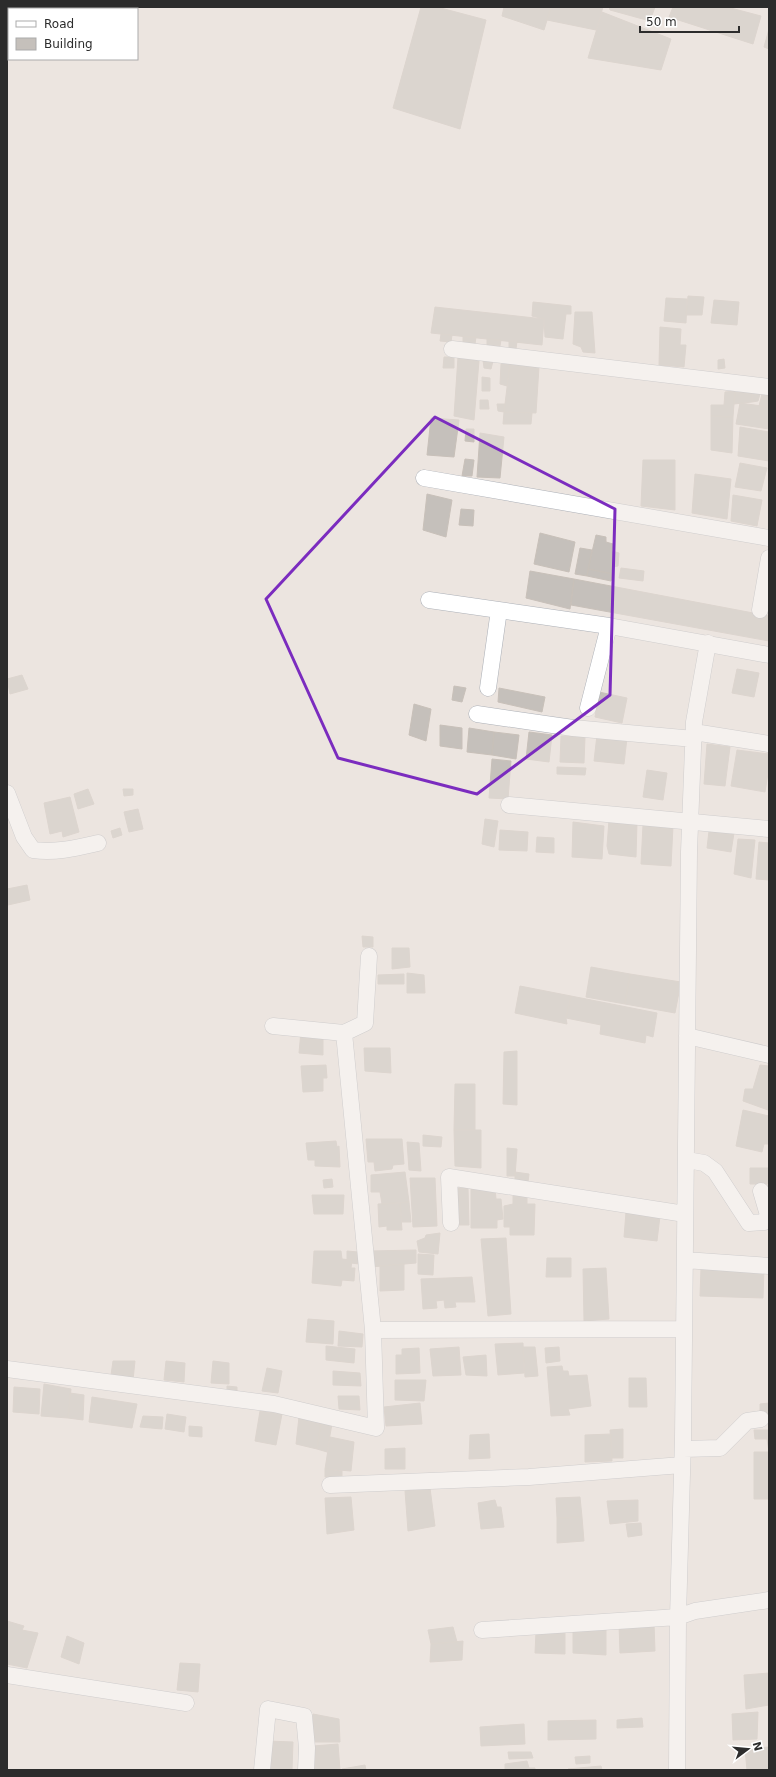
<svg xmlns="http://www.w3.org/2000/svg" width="776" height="1777" font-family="'DejaVu Sans',sans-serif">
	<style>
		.building { fill: #c5c0bb; stroke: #c8c0b9 }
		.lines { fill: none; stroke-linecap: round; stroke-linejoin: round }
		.minor-casing { stroke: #acb0b7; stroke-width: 17 }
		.minor { stroke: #fff; stroke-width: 16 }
		.marked { fill: none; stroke: #7b2cbf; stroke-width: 3; stroke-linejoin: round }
	</style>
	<rect width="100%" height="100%" fill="#ece5e0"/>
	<path class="building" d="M421 7H437L486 20 460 129 393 108Z
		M504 7H551L544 30 502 16Z
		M551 7H603L596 30 547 20Z
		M609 7H655L650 21 610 10Z
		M673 7H727L761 16 753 44 669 17Z
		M602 12 671 39 661 70 588 58Z
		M769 29V49L764 47Z
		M688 296 704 297 702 315H686Z
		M666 298 687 299 686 323 664 321Z
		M714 300 739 302 737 325 711 323Z
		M533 302 571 306V314H566L563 339 545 337 544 319 532 316Z
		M435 307 544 319 542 345 431 333Z
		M575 312H592L595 353 583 352 581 347 573 344Z
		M660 327 681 329 680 345H686L684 367 659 365Z
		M441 334 452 335 451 342 440 341Z
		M463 336 476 337 475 344H463Z
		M487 339 501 340 500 346 487 345Z
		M509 341H517L516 349H509Z
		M444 357H454V368H443Z
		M458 357 479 361 474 420 454 416Z
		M724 359 725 368 718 369V360Z
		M483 360 493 361 491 369 484 368Z
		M510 363 539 367 536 413 504 412Z
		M510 363 507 386 500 384 501 364Z
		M482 377 490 378V391H482Z
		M735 391 733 417 711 416V405H724L725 392Z
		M735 392H752V402L734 404Z
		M752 392 760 394 758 401 752 402Z
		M762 394 769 395V407L759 406Z
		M480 400H488L489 409H480Z
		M740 403 769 407V429L736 424Z
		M497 404H505L504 412 498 411Z
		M504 412 532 413 531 424H503Z
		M711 416 733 417 732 453 711 450Z
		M431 418 459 420 454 457 427 455Z
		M740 427 769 432V461L738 456Z
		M466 429H474V442L465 441Z
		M480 433 504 437 500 478 477 477Z
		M465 459 474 460 472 476H462Z
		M643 460H675V510L641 506Z
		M740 463 767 468 761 491 735 487Z
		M695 474 731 479 727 519 692 513Z
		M427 494 452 500 446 537 423 530Z
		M733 495 762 500 757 526 731 521Z
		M461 509 474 510 473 526 459 525Z
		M540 533 575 542 569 572 534 564Z
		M596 535 606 537V542L613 544 612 551 619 553 618 566 613 567V574L588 569Z
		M580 548 592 550 587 576 575 574Z
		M621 568 644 571 643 581 619 578Z
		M588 569 613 574 611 581 587 576Z
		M530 571 574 579 570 609 526 598Z
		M574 579 769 616V641L571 605Z
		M737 669 759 673 754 697 732 693Z
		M22 675 28 689 10 694 7 679Z
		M454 686 466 688 462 702 452 700Z
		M499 688 545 697 542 712 498 702Z
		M599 692 627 698 622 723 595 717Z
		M414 704 431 709 426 741 409 735Z
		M440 725 462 728V749L440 746Z
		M469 728 494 732 492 755 467 752Z
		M494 732 519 735 516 759 492 755Z
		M529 732 552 735 549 762 526 759Z
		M597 735 627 738 624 764 594 761Z
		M561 736 585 737 584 763 560 762Z
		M707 744 730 747 725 786 704 784Z
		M737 750 769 754V767L765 792 731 786Z
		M492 759 511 761 508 799 489 798Z
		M557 767 586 768 585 775 557 774Z
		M647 770 667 773 663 800 643 797Z
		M88 789 94 804 78 809 74 794Z
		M123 789H133V795L124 796Z
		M70 797 79 832 63 837 62 831 50 834 44 803Z
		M138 809 143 829 129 832 124 812Z
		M485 819 498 821 494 847 482 844Z
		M609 820 637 822 636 857 609 854 607 846Z
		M573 822 604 826 602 859 572 857Z
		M643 825 673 826 671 866 641 864Z
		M120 828 122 835 113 838 111 831Z
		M500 830 528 832 527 851 499 850Z
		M709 831 734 833 731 852 707 848Z
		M537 837 554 838V853L536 852Z
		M738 839 755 840 751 878 734 874Z
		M759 842 769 843V880L756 879Z
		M27 885 30 900 8 905 7 889Z
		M362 936 373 937V947H363Z
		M392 948H409L410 967 392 969Z
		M591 967 630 974 625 1004 586 997Z
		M407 973 424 975 425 993H407Z
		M404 974V984H378V975Z
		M630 974 681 982 675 1013 625 1004Z
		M520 986 571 996 566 1018 567 1024 515 1013Z
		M571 996 657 1013 653 1037 646 1035 645 1043 600 1034 601 1025 566 1018Z
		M301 1031 323 1034V1055L299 1053Z
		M364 1048H390L391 1073 365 1071Z
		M517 1051V1105L503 1104 504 1052Z
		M326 1065 327 1078H323V1091L303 1092 301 1066Z
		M760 1065 769 1066 768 1110 743 1101 745 1089H753Z
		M455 1084H475V1130H454Z
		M743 1110 769 1116V1144H764L762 1152 736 1146Z
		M454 1130H481V1168L455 1166Z
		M423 1135 442 1137 441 1147 423 1146Z
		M366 1139H402L404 1164 393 1165 392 1169 375 1171 374 1162H368Z
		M336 1141 337 1147 339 1146 340 1167 315 1166V1160H308L306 1143Z
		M407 1142 419 1143 421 1171 409 1170Z
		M507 1148 517 1149 515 1176H507Z
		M750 1168H769V1184H750Z
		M405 1172 409 1202 382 1204 380 1192H371V1175Z
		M515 1172 529 1174 528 1182H515Z
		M410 1178H435L437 1226 413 1227Z
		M332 1179 333 1187 324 1188 323 1180Z
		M458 1188H468L469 1225H457Z
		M495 1188 496 1199H501L503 1219 497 1220V1228H471V1189Z
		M312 1195H344L343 1214H314Z
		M513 1196H527V1204H535L534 1235H510V1227H504V1206L513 1204Z
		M409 1202 411 1222H402L400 1203Z
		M400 1203 402 1230H387V1226L379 1227 378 1204Z
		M626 1212 660 1216 657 1241 624 1237Z
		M440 1233 438 1254 419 1252 417 1241 425 1238 426 1235Z
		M506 1238 511 1314 488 1316 481 1239Z
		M416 1250V1263L371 1267 370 1251Z
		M314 1251H341L342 1259 352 1260 351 1268H355L354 1281 342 1280 341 1286 312 1283Z
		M347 1251 358 1252 359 1264 351 1263 352 1260 347 1259Z
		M418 1254 434 1255 433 1275 418 1274Z
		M547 1258H571V1277H546Z
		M404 1264V1290L380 1291V1266Z
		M606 1268 609 1319 584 1321 583 1269Z
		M701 1268 764 1269 763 1298 700 1296Z
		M472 1277 475 1302H455L456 1307 445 1308 444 1300 436 1301 437 1308 423 1309 421 1279Z
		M308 1319 334 1321 333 1344 306 1342Z
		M339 1331 363 1334 362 1347 338 1346Z
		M523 1343 524 1373 498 1375 495 1344Z
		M326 1346 355 1349 354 1363 326 1360Z
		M459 1347 461 1375 433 1376 430 1349Z
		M523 1347H535L538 1376 525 1377Z
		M559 1347 560 1361 546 1363 545 1348Z
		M419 1348 420 1373 396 1374V1355H402V1349Z
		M486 1355 487 1376 466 1375 463 1357Z
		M113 1361H135L133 1380 111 1375Z
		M166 1361 185 1363 184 1382 164 1380Z
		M213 1361 229 1363V1384L211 1383Z
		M562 1366 563 1371H568L569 1376 587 1375 591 1406 568 1409 570 1415 551 1416 547 1367Z
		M267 1368 282 1371 278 1393 262 1391Z
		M333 1371 360 1373 361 1386 333 1385Z
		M629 1378H646L647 1407H629Z
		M395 1380H426L424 1401 395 1400Z
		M44 1384 71 1389 68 1418 41 1416Z
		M227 1386 237 1387V1393L227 1392Z
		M14 1387 40 1389 39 1414 13 1412Z
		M70 1393 84 1395 83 1420 68 1418Z
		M338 1396H359L360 1410 339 1409Z
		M92 1397 137 1404 132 1428 89 1422Z
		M420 1403 422 1424 386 1426 384 1407Z
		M769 1403V1417L760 1416V1404Z
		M260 1411 282 1414 276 1445 255 1441Z
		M167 1414 186 1417 184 1432 165 1429Z
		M143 1416 163 1417 162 1429 140 1427Z
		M299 1417 321 1422 317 1449 296 1444Z
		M321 1422 332 1424 327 1452 317 1449Z
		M189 1426 202 1427V1437L189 1436Z
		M623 1429V1458H612L610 1430Z
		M754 1430H769V1452L767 1439H755Z
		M489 1434 490 1458 469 1459 470 1435Z
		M611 1434 612 1461 585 1462V1435Z
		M330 1437 354 1442 351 1471 325 1469Z
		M405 1448V1469H385V1449Z
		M754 1452H769V1499H754Z
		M325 1469 342 1471V1477H325Z
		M430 1488 435 1526 408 1531 405 1491Z
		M351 1497 354 1530 327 1534 325 1498Z
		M580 1497 582 1517 557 1518 556 1498Z
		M495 1500 497 1507H501L504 1527 481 1529 478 1503Z
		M638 1500V1521L610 1524 607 1501Z
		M582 1517 584 1541 557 1543V1518Z
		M641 1523 642 1535 628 1537 626 1524Z
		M7 1621 24 1626 22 1630 38 1633 27 1668 7 1664Z
		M654 1623 655 1651 620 1653 619 1624Z
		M453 1627 457 1642 431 1644 428 1630Z
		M606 1629V1655L573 1653V1630Z
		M536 1632H565V1654L535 1653Z
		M67 1636 84 1643 79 1664 61 1657Z
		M463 1641 462 1660 430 1662 431 1644Z
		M180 1663 200 1664 198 1692 177 1690Z
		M769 1673V1705L746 1709 744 1675Z
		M758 1712 757 1739 733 1740 732 1714Z
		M313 1714 339 1719 340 1742H312Z
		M642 1718 643 1727 617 1728V1720Z
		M596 1720V1739L548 1740V1721Z
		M524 1724 525 1744 481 1746 480 1727Z
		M268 1741 293 1742 292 1770H267Z
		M338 1744 340 1770H314L313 1746Z
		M769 1747V1770H747L745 1749Z
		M508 1752H531L533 1758 509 1759Z
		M590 1756V1763L576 1764 575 1757Z
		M527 1761 529 1768H535V1770H505V1764Z
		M365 1765 366 1770H342V1769Z
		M601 1766 602 1770 568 1769Z"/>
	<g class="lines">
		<defs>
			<path id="minor" d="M452 349 769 387
				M424 478 769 538
				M429 600 609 626 769 655
				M760 610 769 558
				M488 688 499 610
				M588 708 609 626
				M477 714 573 728 694 739
				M694 732 769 744
				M7 793 24 837 33 850C56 853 76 848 98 843
				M509 805 769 829
				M369 956 365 1023 344 1033 373 1330
				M273 1026 344 1033
				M687 1036 769 1055
				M687 1160 704 1163 715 1171 749 1223 764 1222 768 1215 761 1191
				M451 1223 449 1177 685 1214
				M685 1260 769 1266
				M7 1369 274 1404 376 1428 373 1330 683 1329
				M683 1449 720 1448 747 1421 761 1419
				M330 1485 529 1477 682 1465
				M482 1630 678 1617 695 1611 769 1600
				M7 1675 186 1703
				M262 1770 268 1709 304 1716 307 1748 306 1770
				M677 1770 678 1617 683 1438 689 852 694 722 708 643"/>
		</defs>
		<use href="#minor" class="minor-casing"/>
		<use href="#minor" class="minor"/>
	</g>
	<path d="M0 0H776V1777H0ZM435 417 615 509 610 695 477 794 338 758 266 599Z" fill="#ece5e0" fill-opacity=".55" fill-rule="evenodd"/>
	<path class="marked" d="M435 417 615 509 610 695 477 794 338 758 266 599Z"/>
	<rect width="776" height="1777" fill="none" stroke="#2c2c2c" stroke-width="16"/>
	<rect x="8" y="8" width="130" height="52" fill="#ffffff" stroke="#ababab"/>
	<rect x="16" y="21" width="20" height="6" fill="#ffffff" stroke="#ababab"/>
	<text x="44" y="28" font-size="12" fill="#2c2c2c">Road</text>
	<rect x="16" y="38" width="20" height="12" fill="#c5c0bb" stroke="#ababab"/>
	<text x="44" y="48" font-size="12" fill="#2c2c2c">Building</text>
	<g transform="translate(748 1749) rotate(74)" stroke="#ffffff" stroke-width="3" paint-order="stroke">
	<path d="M0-3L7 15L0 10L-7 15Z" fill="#2c2c2c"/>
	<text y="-6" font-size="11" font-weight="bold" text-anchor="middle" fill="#2c2c2c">N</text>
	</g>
	<path d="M640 26v6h99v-6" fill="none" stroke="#2c2c2c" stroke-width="2"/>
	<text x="646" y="26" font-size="12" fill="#2c2c2c" stroke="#ffffff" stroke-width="3" paint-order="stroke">50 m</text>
</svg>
